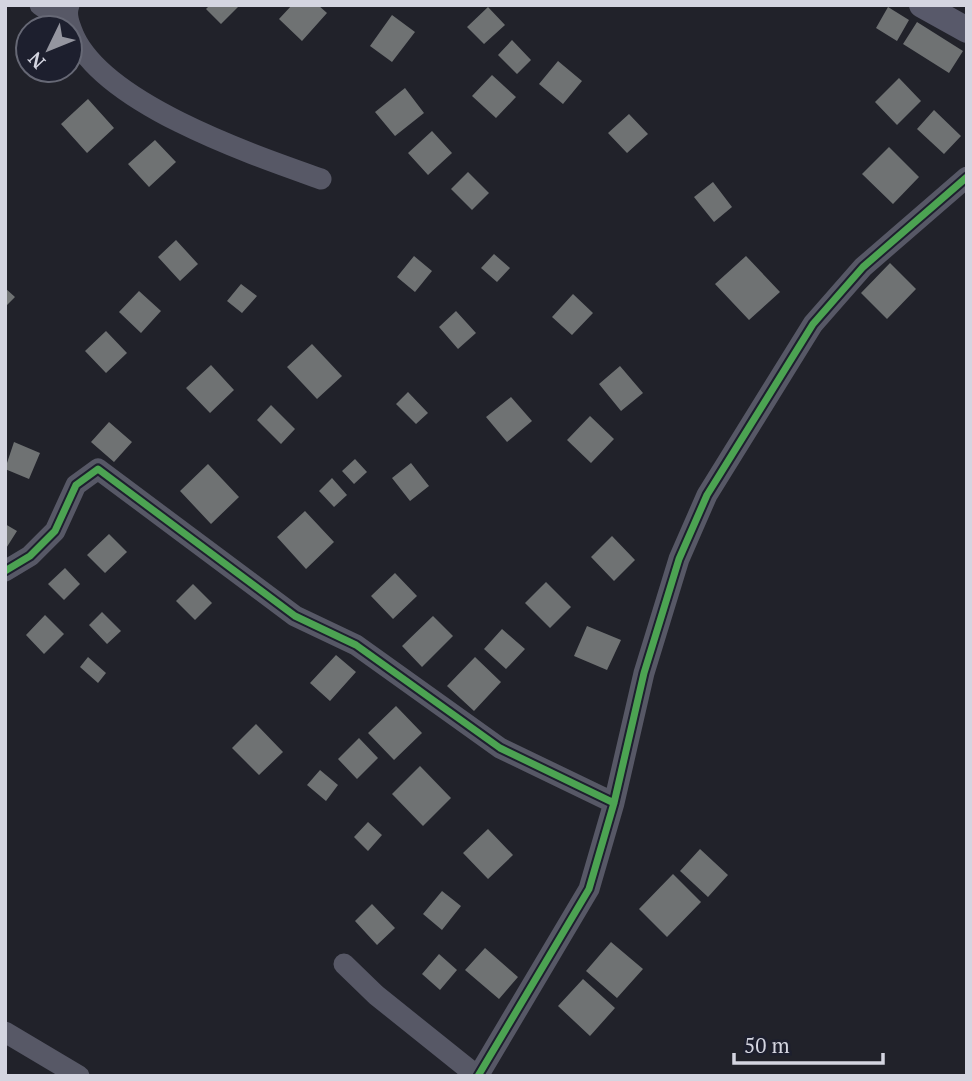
<svg xmlns="http://www.w3.org/2000/svg" width="972" height="1081" font-family="'PT Serif',serif">
	<style>
		.building { fill: #6f7273 }
		.lines { fill: none; stroke-linecap: round; stroke-linejoin: round }
		.minor { stroke: #575866; stroke-width: 21 }
		.major { stroke: #58596a; stroke-width: 26 }
		.cycleway-casing { stroke: #1d1f2e; stroke-width: 11 }
		.cycleway { stroke: #4ca352; stroke-width: 7 }
	</style>
	<rect width="100%" height="100%" fill="#21222a"/>
	<path class="building" d="M210 5H236L238 7 221 24 206 9Z
		M292 5H318L327 13 302 41 279 19Z
		M488 7 505 25 484 44 467 27Z
		M888 7 909 20 897 41 876 28Z
		M392 15 415 32 392 62 370 46Z
		M917 22 963 51 949 73 903 44Z
		M512 40 531 60 517 74 498 55Z
		M558 61 582 81 563 104 539 84Z
		M492 75 516 97 496 118 472 96Z
		M899 78 921 101 897 125 875 102Z
		M405 88 424 113 395 136 375 112Z
		M88 99 114 128 87 153 61 124Z
		M934 110 961 136 944 154 917 129Z
		M629 114 648 134 627 153 608 133Z
		M432 131 452 153 428 175 408 153Z
		M155 140 176 162 149 187 128 164Z
		M889 147 919 177 893 204 862 174Z
		M468 172 489 193 472 210 451 189Z
		M713 182 732 207 714 222 694 197Z
		M176 240 198 264 180 281 158 257Z
		M494 254 510 268 497 282 481 268Z
		M414 256 432 271 415 292 397 277Z
		M746 256 780 292 749 320 715 284Z
		M890 263 916 289 887 319 861 293Z
		M241 284 257 296 242 313 227 301Z
		M5 288 15 297 5 307Z
		M139 291 161 311 141 333 119 312Z
		M573 294 593 313 572 335 552 317Z
		M456 311 476 333 458 349 439 327Z
		M106 331 127 353 106 373 85 351Z
		M312 344 342 376 317 399 287 367Z
		M211 365 234 390 210 413 186 388Z
		M620 366 643 393 621 411 599 384Z
		M408 392 428 413 416 424 396 404Z
		M511 397 532 421 507 442 486 417Z
		M271 405 295 429 281 444 257 420Z
		M590 416 614 439 591 463 567 440Z
		M109 422 132 442 114 462 91 442Z
		M14 442 40 453 29 479 5 469Z
		M355 459 367 472 354 484 342 471Z
		M411 463 429 486 410 501 392 478Z
		M208 464 239 497 211 524 180 491Z
		M332 478 347 495 334 507 319 491Z
		M305 511 334 542 306 569 277 537Z
		M5 524 17 531 5 550Z
		M109 534 127 552 105 573 87 555Z
		M612 536 635 560 614 581 591 557Z
		M65 568 80 584 64 600 48 584Z
		M395 573 417 596 393 619 371 596Z
		M546 582 571 607 550 628 525 603Z
		M193 584 212 603 195 620 176 601Z
		M102 612 121 631 107 644 89 625Z
		M45 615 64 634 44 654 26 635Z
		M433 616 453 636 422 667 402 646Z
		M587 626 621 640 607 670 574 656Z
		M502 629 525 649 506 669 484 649Z
		M336 655 356 672 330 701 310 683Z
		M88 657 106 673 98 683 80 667Z
		M475 657 501 682 474 711 447 686Z
		M396 706 422 733 394 760 368 733Z
		M256 724 283 752 259 775 232 748Z
		M359 738 378 758 357 779 338 759Z
		M420 766 451 798 423 826 392 794Z
		M320 770 338 785 326 801 307 785Z
		M368 822 382 835 368 851 354 837Z
		M488 829 513 855 488 879 463 853Z
		M700 849 728 875 708 897 680 871Z
		M673 874 701 902 667 937 639 909Z
		M442 891 461 906 442 930 423 914Z
		M372 904 395 928 377 945 355 921Z
		M611 942 643 969 617 998 586 971Z
		M485 948 518 977 499 999 465 970Z
		M439 954 457 970 440 990 422 974Z
		M583 979 615 1008 590 1036 558 1006Z"/>
	<g class="lines">
		<path class="minor" d="M40 5 70 26
			M69 5C65 15 70 26 74 36 106 105 253 155 321 179
			M5 571 30 556 55 531 76 485 98 469 295 616 356 645 500 748 614 803
			M344 964 376 995 477 1076
			M5 1032 79 1076
			M478 1076 589 889 614 803 644 673 679 559 707 495 813 324 863 267 967 177"/>
		<path class="major" d="M922 5 967 30"/>
		<defs>
			<path id="cycleway" d="M5 571 30 556 55 531 76 485 98 469 295 616 356 645 500 748 614 803
				M478 1076 589 889 614 803 644 673 679 559 707 495 813 324 863 267 967 177"/>
		</defs>
		<use href="#cycleway" class="cycleway-casing"/>
		<use href="#cycleway" class="cycleway"/>
	</g>
	<rect width="972" height="1081" fill="none" stroke="#d4d5e0" stroke-width="14"/>
	<g transform="translate(49 49) rotate(227)"><circle r="33" fill="#1d1f2e" stroke="#666875" stroke-width="2"/>
	<path d="M0-5L12 26L0 18L-12 26Z" fill="#9596a0"/>
	<text y="-10" font-size="19" font-weight="bold" text-anchor="middle" fill="#d4d5e0">N</text>
	</g>
	<path d="M734 1053v10h149v-10" fill="none" stroke="#d4d5e0" stroke-width="3.5"/>
	<text x="744" y="1053" font-size="21" fill="#d4d5e0" stroke="#1d1f2e" stroke-width="5" paint-order="stroke">50 m</text>
</svg>
